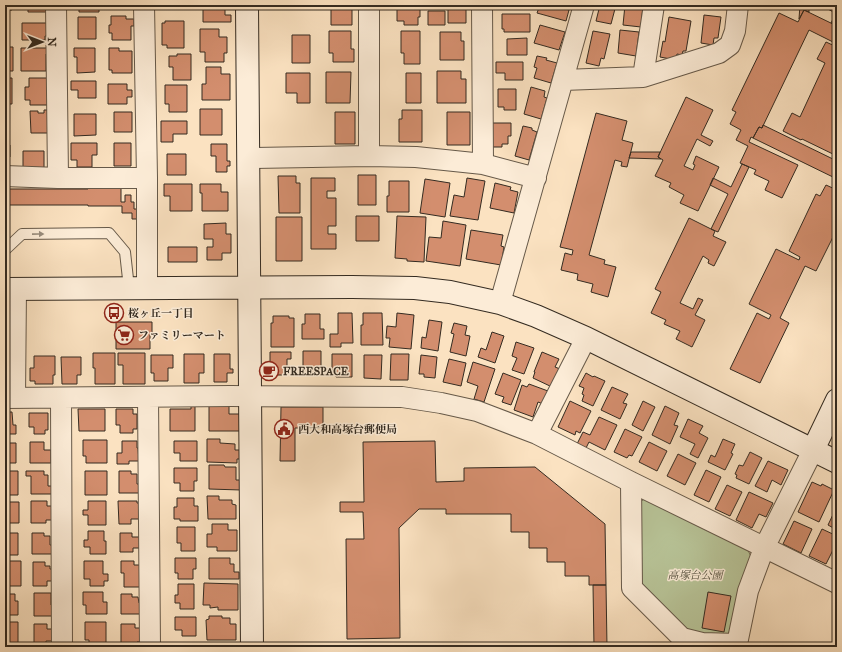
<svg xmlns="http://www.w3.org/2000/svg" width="842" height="652" font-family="'IM FELL Great Primer','Noto Serif JP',serif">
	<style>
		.green { fill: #b8c498; stroke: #76785c }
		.building { fill: #d38e6e; stroke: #342b21 }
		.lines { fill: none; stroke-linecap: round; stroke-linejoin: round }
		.lane-casing { stroke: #665949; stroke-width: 12 }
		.street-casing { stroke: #665949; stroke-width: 22 }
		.secondary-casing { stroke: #342b21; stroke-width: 24 }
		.lane { stroke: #fcecd7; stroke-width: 10 }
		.street { stroke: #fcecd7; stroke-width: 20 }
		.secondary { stroke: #fcecd7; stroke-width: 22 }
		.oneway { fill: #988c7c }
		.labels { text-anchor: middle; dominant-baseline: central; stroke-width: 3; stroke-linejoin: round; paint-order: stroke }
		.poi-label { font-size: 11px; font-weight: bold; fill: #342b21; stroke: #fcecd7; text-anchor: start }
		.park-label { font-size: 11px; font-style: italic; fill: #55513f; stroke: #fcecd7 }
	</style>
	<rect width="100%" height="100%" fill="#fbe2c1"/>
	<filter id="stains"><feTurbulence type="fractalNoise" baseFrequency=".005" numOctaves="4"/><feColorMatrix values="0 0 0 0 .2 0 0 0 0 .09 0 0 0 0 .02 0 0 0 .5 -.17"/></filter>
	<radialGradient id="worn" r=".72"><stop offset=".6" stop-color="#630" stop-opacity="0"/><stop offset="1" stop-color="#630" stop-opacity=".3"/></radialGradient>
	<path class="green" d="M647 497 747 548 751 557 732 628 726 636H703L684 629 643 590 639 581V503Z"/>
	<path class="building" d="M5 5H12V10H5Z
		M28 5H46V12H28Z
		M79 5H99V12H79Z
		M109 5H132V9H116V5Z
		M174 5H190V9H174Z
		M203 5H225V15H231V22H203Z
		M331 5H358V8H352V25H331Z
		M398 5H420V17H418V25H404V21H397V7H398Z
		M448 5H466V23H448Z
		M501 5H529V8H501Z
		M540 5H562V8L569 10 566 21 537 13Z
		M600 5H616L611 24 596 21Z
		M625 5H643L641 27 623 25Z
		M676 5H693V7Z
		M708 5H717V9H708Z
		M800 5H809V12L804 10 799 19Z
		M827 5H837V14L826 8Z
		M804 10 837 26V44L809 30 762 128 759 127 753 138 751 137 749 142 798 165 782 198 765 190 769 181 754 174 756 170 740 163 748 146 736 140 741 130 730 124 736 112 732 110 779 13 798 22Z
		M428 11H445V25H428Z
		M836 13 837 14V26L831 23Z
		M5 14V18H9V37H5Z
		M502 14H530V32H504V29H502Z
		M704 15 721 17 718 38H714L713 45 701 43Z
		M111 16H126V19H134V26H131V40H112V33H109V25H111Z
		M78 17H96V39H78Z
		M669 17 691 21 686 51H683L682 55 677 54 676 60 660 57 663 41 665 42Z
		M165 21H184V48H167V45H162V23H165Z
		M22 23H47V36H45V40H22Z
		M540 25 565 32 559 50 534 43Z
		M200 29H219V37H227V53H224V62H205V52H200Z
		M620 30 639 32 636 56 618 53Z
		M329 31H351V49H354V62H333V53H329Z
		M401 31H420V64H404V53H401Z
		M593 31 610 34 604 59 601 58 599 66 586 63Z
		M440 32H461V41H464V60H440Z
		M292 35H310V63H292Z
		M527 38V55H507V39Z
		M826 42 837 47V156L802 139 801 140 783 131 792 113 800 117 825 63 817 59Z
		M5 47H13V71H5Z
		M21 48H48V54H46V71H21Z
		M74 48H95V72L77 73V57H74Z
		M109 48H119V51H132V73H112V70H109Z
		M177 54H191V80H173V67H169V56H177Z
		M537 56 547 58 546 60 557 63 551 83 534 78 537 68 534 67Z
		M496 62H523V80H505V73H496Z
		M206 67H221V74H230V100H202V84H206Z
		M437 71H461V79H466V103H437Z
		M326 72H351L350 103H326Z
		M286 73H310V103H297V93H286Z
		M406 73H421V103H406Z
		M5 78H12V104H5Z
		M29 78H48V105H30V100H25V87H29Z
		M71 81H96V98H78V90H71Z
		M108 84H127V90H132V97H127V104H108Z
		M165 85H187V112H169V104H165Z
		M531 87 545 91 544 97 547 98 541 119 524 114Z
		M498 89H516V110H504V107H498Z
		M686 97 713 110 701 135 713 141 710 146 697 139 684 166 693 170 695 165 693 164 696 156 719 167 698 211 680 203 684 195 669 187 671 183 655 176 663 160 658 157Z
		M200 109H222V135H200Z
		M44 110H48V133H31L30 111H38V113H44Z
		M402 110H422V142H399V119H402Z
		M114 112H132V132H114Z
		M335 112H355V144H335Z
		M447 112H470V145H447Z
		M596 113 627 121 622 140 633 143 627 167 621 166 622 162 615 160 589 255 605 260 604 264 616 267 608 297 591 292 593 284 577 280 578 274 561 270 565 253 572 255 573 250 560 247Z
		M74 114H96V135L74 136Z
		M5 117H8V133H5Z
		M161 121H187V134H173V142H161Z
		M492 123H511V136H508V144H502V147H492Z
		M763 125 837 161V179L753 138 759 127 762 128Z
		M523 126 532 128V130L537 132 529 160 515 156Z
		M71 143H97V155H92V167H77V160H71Z
		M114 143H131V166H114Z
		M211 144H227V161H230V166H227V172H216V156H211Z
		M5 145H10V157H7V167H5Z
		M23 151H44V168L23 169Z
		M631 152H660L658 157 661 159 629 158Z
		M167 154H186V175H167Z
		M742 164 749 167 718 232 711 229 728 194 710 185 713 178 731 187Z
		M358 175H376V205H358Z
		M278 176H296V183H300V213H279Z
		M311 178H335V191H327V198H336V226H328V234H336V249H311Z
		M467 178 485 181 478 220 450 216 454 195 464 197Z
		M425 179 450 183 445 217 420 213Z
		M389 181H409V212H387V196H389Z
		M495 183 511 187 510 190 518 192 514 213 490 208Z
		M164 184H192V211H170V196H164Z
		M200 184H221V192H228V211H202V193H200Z
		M826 185 837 190V229L816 271 805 266 780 318 789 323 760 383 730 369 757 313 769 319 771 315 749 304 776 249 799 260 800 257 789 251 816 194 820 196Z
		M88 187H121V202H125V195H131V202H134V209H137V219H132V213H122V206H88V205H9V189H88Z
		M356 216H379V241H356Z
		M397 216 426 217 424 262 407 261V259L395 258Z
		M276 217H302V261H276Z
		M689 218 715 231 713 236 726 242 714 266 708 263 709 260 703 256 680 303 693 309 698 298 703 300 695 315 705 320 692 347 676 339 680 331 664 324 666 320 651 313 661 292 655 289Z
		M443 221 466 225 460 266 426 261 429 237 441 238Z
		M226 223V234H231V253H222V260H207V247H213V239H204V224Z
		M471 230 503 235 501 246 504 247 501 265 466 259Z
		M168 247H197V262H168Z
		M338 313H352L353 343H341V347H330V334H338Z
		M363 313H382L383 345H361V325H363Z
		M397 313 414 315 411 349 389 347 390 338H386L387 326 396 327Z
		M305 314H320V329H324V339H302V324H305Z
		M273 316H289V318H294V347H271V323H273Z
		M429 320 442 322 438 351 421 348 422 337 426 338Z
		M116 322H152V334H150V349H116Z
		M454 323 467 326 465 335 470 336 466 356 450 352 454 334 451 333Z
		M492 332 504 336 495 363 478 357 481 348 486 350Z
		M516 342 534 348 524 374 512 370 517 358 512 356Z
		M303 351H321V374H307V370H303Z
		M270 352H291V359H287V375H270Z
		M542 352 559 359 555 367 560 369 552 387 533 378 535 372H534Z
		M93 353H115V384H95V368H93Z
		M118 353H145V384H123V365H118Z
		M184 354H204V373H199V383H184Z
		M214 354H230V369H233V373H227V382H214Z
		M332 354H352V377H336V370H332Z
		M391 354H409L408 380H390Z
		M151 355H173V368H168V381H154V373H151Z
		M364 355H382L381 379 364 378Z
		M421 355 437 357 435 378 424 377V374H419Z
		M34 356H55V375H53V384H35V381H30V368H34Z
		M61 357H81V375H77V384H62Z
		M449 359 466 363 461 386 443 382Z
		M473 362 495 369 484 402 474 399 478 386 467 382Z
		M503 373 521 380 511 405 502 402 504 397 495 394Z
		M586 373 593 377 594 376 605 381 593 406 582 401 584 395 582 394 584 388 579 386Z
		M529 384 548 391 543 404 538 402 533 417 514 410 522 385 527 387Z
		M612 387 628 394 623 403 627 404 620 419 601 410Z
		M570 401 591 411 580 433 576 431 575 435 558 427Z
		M643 401 655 407 643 431 632 425Z
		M209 405H229V414H242L243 431H209Z
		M191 406H195V431H170V409H191Z
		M665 406 679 413 674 425 678 426 670 444 652 435Z
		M281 407H323V428H295V461H280Z
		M78 409H105V431H79Z
		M116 409H133V414H137V429H133V433H120V425H116Z
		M5 412H12L13 425H16V434H5Z
		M29 413H48V430H45V434H34V427H29Z
		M599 417 617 425 605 450 589 442 586 448 577 444 583 432 590 435Z
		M688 419 703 426 699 433 708 438 698 458 690 454 695 444 680 437Z
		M625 429 642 437 632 456 629 455 627 458 614 452Z
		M207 439H220V443L235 444V450H242V459H237V463L207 462Z
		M723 439 735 444 731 453 733 454 725 470 708 462 711 455 715 457Z
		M5 440H6V443H16V463H5Z
		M83 440H107V463H86V456H83Z
		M122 441H137V448H138L139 461H129V464H117V453H122Z
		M174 441H197V461H180V453H174Z
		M435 441 436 482 464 481V468L535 467 605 524 606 585H589V576H565V562H547V548H529V532H511V514H446V509H419L399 528 400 638 347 639 346 539H364L363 512H340V502H364L363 442Z
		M30 442H44V450H51V463H30Z
		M649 442 667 451 657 471 639 462Z
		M750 452 762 458 749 484 736 478 737 475 735 474 739 465 743 466Z
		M678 454 696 463 685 485 667 476Z
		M768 461 788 470 781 485 772 480 767 492 755 486Z
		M209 465H224L225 467H236V480H241V490L209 489Z
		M174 468H197V481H194V491H180V483H174Z
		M706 470 721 477 709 502 694 495Z
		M5 471H18V495H5Z
		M26 471H44V475H48V486H52V494H31V476H26Z
		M85 471H107V495H85Z
		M119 471H131V474H137V484H139V493H119Z
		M812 482 821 486 822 484 834 490 819 522 798 512Z
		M727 485 742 492 730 516 715 509Z
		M749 492 773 503 766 517 759 514 752 528 736 520Z
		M207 496H219V500H232V504L236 505V519H208Z
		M177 498H194V506H198V521H180V519H174V507H177Z
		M31 501H47V506H52V520H46V523H31Z
		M88 501H106V525H88V515H83V510H88Z
		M118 501H137V503H139V519H131V524H119Z
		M5 502H19V523H5Z
		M837 506V530L828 525Z
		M794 521 812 529 801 553 783 544Z
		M212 524H228V530H237V551H217V547H207V534H212Z
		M177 527H195V551H181V543H177Z
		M822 529 837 536V542L826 564 809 556Z
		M88 531H104V541H106V554H90V547H84V540H88Z
		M5 533H18V555H5Z
		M32 533H44V536H50V545H52V554H32Z
		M120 533H132V537H140V548H133V552H120Z
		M175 558H196V569H193V579H178V573H175Z
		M209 558H230V564H234V572H239V579H209Z
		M5 561H21V586H5Z
		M84 561H103V574H108V581H104V586H90V579H84Z
		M121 561H134V565H140V587H124V573H121Z
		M33 562H45V566H50V569H52V581H47V586H33Z
		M204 583 238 584V610H218V607L210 608V605H203Z
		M178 584H194V609H180V603H175V595H178Z
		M593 585H606L607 647H594Z
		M83 592H103V602H107V614H86V605H83Z
		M708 592 731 596 724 632 702 628Z
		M34 593H51V605H53V616H34Z
		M5 594H15V601H18V615H5Z
		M121 594H132V597H138L139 603H140V614H121Z
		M209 616H222V618H230V624H236V640H207L206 620 209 619Z
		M175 617H196V636H182V630H175Z
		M5 622H18V647H5Z
		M85 622H106V646H89V640H85Z
		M34 624H47V629H52V641H46V647H34Z
		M121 624H135V628H140V642H137V647H121Z
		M202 643 219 647H201Z"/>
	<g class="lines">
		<defs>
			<path id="lane" d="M5 250 22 234 109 233 125 252 129 288"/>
			<path id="street" d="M56 5 58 178
				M144 5 147 178V288
				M482 5 483 164
				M643 77 654 5
				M563 80 643 77 719 53 730 45 735 31 738 5
				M369 156V5
				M248 158 369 156 416 157 483 164 536 178
				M5 176 58 178H147
				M500 303 584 5
				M148 397 150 647
				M5 398 231 396 402 397 441 403 477 411 537 434 631 482 837 583
				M15 398 16 289
				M61 398 62 647
				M537 434 586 338
				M631 482 632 588 682 638 702 643 737 644 748 591 764 548 813 450"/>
			<path id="secondary" d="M247 5 252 647
				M5 289 352 287 415 288 450 292 500 303 536 316 586 338 837 462
				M813 450 837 400"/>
		</defs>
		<use href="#lane" class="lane-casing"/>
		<use href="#street" class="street-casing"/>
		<use href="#secondary" class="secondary-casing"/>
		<use href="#lane" class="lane"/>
		<use href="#street" class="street"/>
		<use href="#secondary" class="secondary"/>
	</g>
	<defs><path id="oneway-solid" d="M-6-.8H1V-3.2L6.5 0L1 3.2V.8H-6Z"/></defs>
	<use class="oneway" href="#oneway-solid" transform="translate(38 234) rotate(-1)"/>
	<defs>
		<symbol id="bus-ring" viewBox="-11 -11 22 22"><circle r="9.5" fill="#fcecd7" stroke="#8f2418" stroke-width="1.5"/><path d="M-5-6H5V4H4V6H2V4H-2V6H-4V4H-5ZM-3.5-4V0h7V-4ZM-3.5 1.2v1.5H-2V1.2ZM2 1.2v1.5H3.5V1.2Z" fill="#8f2418"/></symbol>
		<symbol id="supermarket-ring" viewBox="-11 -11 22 22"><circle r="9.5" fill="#fcecd7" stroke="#8f2418" stroke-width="1.5"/><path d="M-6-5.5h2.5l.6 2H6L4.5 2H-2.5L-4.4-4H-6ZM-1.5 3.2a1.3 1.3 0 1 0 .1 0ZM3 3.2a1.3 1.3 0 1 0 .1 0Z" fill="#8f2418"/></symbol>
		<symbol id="cafe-ring" viewBox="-11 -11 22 22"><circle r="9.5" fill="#fcecd7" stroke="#8f2418" stroke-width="1.5"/><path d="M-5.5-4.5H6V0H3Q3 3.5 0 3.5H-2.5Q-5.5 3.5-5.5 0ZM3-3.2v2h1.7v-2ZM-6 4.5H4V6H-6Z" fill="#8f2418"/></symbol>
		<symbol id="civic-ring" viewBox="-11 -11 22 22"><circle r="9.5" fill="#fcecd7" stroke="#8f2418" stroke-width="1.5"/><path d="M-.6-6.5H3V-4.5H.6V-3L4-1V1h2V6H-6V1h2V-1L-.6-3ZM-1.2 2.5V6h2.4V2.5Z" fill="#8f2418"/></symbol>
	</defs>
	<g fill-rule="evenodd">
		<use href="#bus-ring" x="103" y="302" width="22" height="22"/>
		<use href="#supermarket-ring" x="113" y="324" width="22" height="22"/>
		<use href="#cafe-ring" x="258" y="360" width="22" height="22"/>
		<use href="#civic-ring" x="273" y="418" width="22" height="22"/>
	</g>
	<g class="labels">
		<g class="poi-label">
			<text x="128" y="313">桜ヶ丘一丁目</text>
			<text x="138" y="335">ファミリーマート</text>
			<text x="283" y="371">FREESPACE</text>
			<text x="298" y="429">西大和高塚台郵便局</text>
		</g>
		<g class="park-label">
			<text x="695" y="575">高塚台公園</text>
		</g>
	</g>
	<rect width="842" height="652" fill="none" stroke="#fbe2c1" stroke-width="20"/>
	<rect x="6" y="6" width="830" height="640" fill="none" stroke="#342b21" stroke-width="2"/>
	<rect x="10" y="10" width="822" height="632" fill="none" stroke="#342b21"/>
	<g transform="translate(42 42) rotate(90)" stroke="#fcecd7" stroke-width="3" paint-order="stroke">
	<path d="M0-3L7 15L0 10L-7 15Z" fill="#342b21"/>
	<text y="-6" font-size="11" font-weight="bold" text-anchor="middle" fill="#342b21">N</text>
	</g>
	<rect width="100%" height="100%" filter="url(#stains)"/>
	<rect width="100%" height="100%" fill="url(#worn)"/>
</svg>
